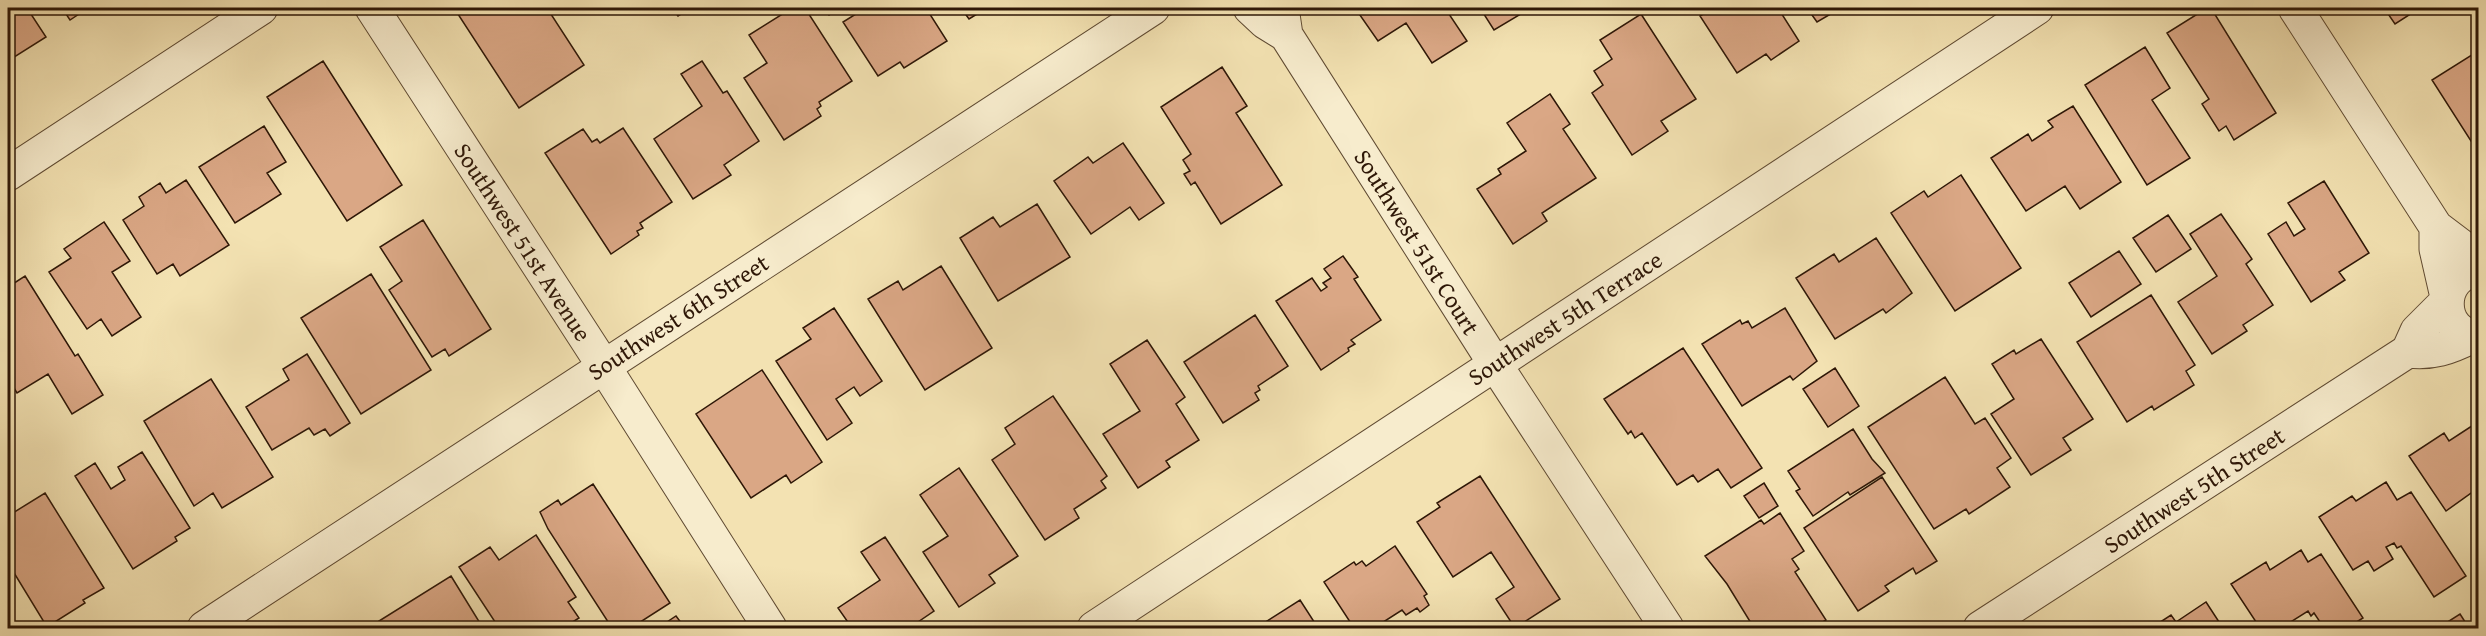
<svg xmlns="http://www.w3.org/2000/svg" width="2486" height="636" font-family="'Gentium Book Plus',serif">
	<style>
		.building { fill: #daa785; stroke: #2e1707; stroke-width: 1.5 }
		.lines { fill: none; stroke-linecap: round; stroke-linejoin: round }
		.minor-casing { stroke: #5f4a32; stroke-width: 35 }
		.minor { stroke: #f7eccd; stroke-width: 33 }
		.labels { text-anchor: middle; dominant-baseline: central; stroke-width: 5; stroke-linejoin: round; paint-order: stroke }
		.street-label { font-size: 24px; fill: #2e1707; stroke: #f7eccd }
	</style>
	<rect width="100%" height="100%" fill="#f3e2b2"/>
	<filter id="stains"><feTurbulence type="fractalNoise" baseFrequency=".00333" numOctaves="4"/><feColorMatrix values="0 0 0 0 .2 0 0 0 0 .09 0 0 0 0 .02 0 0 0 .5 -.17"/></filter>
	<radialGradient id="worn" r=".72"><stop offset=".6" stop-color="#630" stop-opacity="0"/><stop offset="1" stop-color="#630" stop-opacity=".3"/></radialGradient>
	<path class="building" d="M8 8H27L46 37 8 61Z
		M62 8H88L70 20Z
		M454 8H547L584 65 519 108Z
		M672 8H691L678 16Z
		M792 8H805L852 81 819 102 821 106 817 109 821 116 784 140 744 78 767 63 749 35Z
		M824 8H840L829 15Z
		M852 8H926L947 41 904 68 900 62 878 76 843 22 856 14Z
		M961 8H987L969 19Z
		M1355 8H1445L1467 41 1432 63 1406 23 1378 41Z
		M1480 8H1531L1494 30Z
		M1710 8H1778L1799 41 1771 60 1766 54 1737 73 1700 16 1711 9Z
		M1807 8H1841L1817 22Z
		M2207 8H2211L2276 113 2234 140 2226 126 2219 131 2202 104 2209 99 2167 33Z
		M2384 8H2420L2395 24Z
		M1641 14 1696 99 1661 121 1668 131 1632 155 1592 93 1603 85 1594 71 1612 59 1600 40Z
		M2145 47 2170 88 2152 100 2190 158 2147 185 2085 85Z
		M2478 51V152L2432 80Z
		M323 61 402 185 347 221 267 97Z
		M702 61 723 93 727 91 759 141 724 165 731 175 693 199 654 139 702 106 681 74Z
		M1222 67 1247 106 1236 113 1282 185 1221 224 1195 182 1191 185 1184 174 1190 171 1183 160 1191 154 1161 107Z
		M1550 94 1570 124 1563 129 1596 178 1542 213 1547 221 1513 244 1477 189 1501 174 1498 169 1526 151 1507 123Z
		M2073 106 2121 182 2080 209 2065 186 2026 211 1991 158 2028 134 2032 141 2053 127 2048 121Z
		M264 126 286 162 267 173 281 194 235 223 199 167Z
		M623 128 672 202 640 223 643 228 637 231 639 235 611 254 545 153 583 129 592 142 597 139 600 143Z
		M1123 143 1164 203 1139 220 1130 207 1091 234 1054 181 1088 157 1093 163Z
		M1961 175 2021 268 1955 311 1891 213 1924 191 1928 197Z
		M186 180 229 245 180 276 173 264 157 274 123 220 144 206 139 197 160 183 166 193Z
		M2324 181 2369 253 2339 272 2345 280 2311 302 2268 234 2286 222 2294 236 2305 229 2288 203Z
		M1037 204 1070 257 998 301 960 238 993 217 1000 227Z
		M2221 214 2252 259 2246 264 2273 305 2243 325 2247 331 2212 354 2178 302 2217 276 2190 234Z
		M2168 215 2191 249 2156 272 2133 238Z
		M423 220 491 329 449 356 445 349 432 357 389 290 402 281 380 247Z
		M104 222 130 261 112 272 141 317 112 336 101 319 87 329 49 272 71 258 64 249Z
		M1876 238 1912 293 1886 313 1883 309 1835 339 1796 278 1834 254 1839 262Z
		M2119 251 2141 284 2091 317 2069 283Z
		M1343 256 1358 277 1354 279 1381 320 1351 340 1355 344 1348 348 1349 351 1321 370 1276 301 1312 278 1321 291 1327 287 1323 283 1331 278 1324 269Z
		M941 266 992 348 925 390 868 299 898 281 903 290Z
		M371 274 431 370 361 414 301 318Z
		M25 276 75 356 78 354 103 395 72 414 48 374 17 393 8 378V287Z
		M2151 295 2195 365 2186 371 2194 385 2154 410 2152 406 2127 422 2077 342Z
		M834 308 882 381 860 396 854 387 836 399 852 423 827 440 776 361 811 339 803 328Z
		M1785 308 1817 361 1793 380 1790 376 1742 406 1702 344 1740 320 1742 324 1748 321 1752 328Z
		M1255 315 1288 366 1258 386 1260 390 1255 393 1259 400 1223 423 1184 362Z
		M2041 339 2093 419 2063 438 2071 450 2031 475 1991 414 2014 399 1992 364 2014 350 2016 354Z
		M1147 340 1185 397 1176 404 1199 440 1166 461 1170 467 1138 488 1103 434 1140 411 1110 364Z
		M1683 348 1762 468 1731 488 1718 469 1698 482 1693 475 1677 485 1642 433 1635 438 1631 431 1628 434 1604 399Z
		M307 354 350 423 330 436 325 429 314 435 309 428 272 450 246 407 289 380 283 369Z
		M1835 368 1859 406 1828 427 1803 389Z
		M762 370 822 462 791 483 786 475 751 498 696 414Z
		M1945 377 1975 424 1985 418 2011 458 1997 468 2010 487 1969 514 1966 509 1934 529 1868 427Z
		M211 379 273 477 222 508 213 493 194 506 144 421Z
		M1053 396 1107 476 1101 481 1106 488 1074 509 1079 518 1045 540 992 460 1015 444 1005 428Z
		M2478 422V488L2446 511 2409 456 2444 433 2449 441Z
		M1853 429 1872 459 1885 473 1850 495 1848 492 1813 516 1796 491 1800 489 1788 471Z
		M142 452 190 528 175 537 177 541 133 569 75 476 95 463 111 489 125 480 118 467Z
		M959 468 1018 556 989 575 995 583 959 607 923 552 948 536 920 495Z
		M1480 476 1560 599 1515 628 1496 599 1514 587 1491 552 1453 577 1417 522 1440 507 1437 503Z
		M1882 477 1937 561 1916 574 1913 568 1885 586 1889 591 1858 611 1804 528Z
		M2386 482 2397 500 2411 492 2466 576 2434 597 2401 546 2397 548 2394 543 2386 547 2393 559 2374 571 2368 561 2353 570 2319 517 2352 496 2356 501Z
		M1764 483 1778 506 1759 518 1744 496Z
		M593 484 670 603 631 628H612L548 529 540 512 558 500 561 505Z
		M45 493 104 588 83 600 85 603 47 627 8 563V516Z
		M1780 513 1804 551 1792 559 1799 569 1795 572 1826 620 1813 628H1754L1727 584 1705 556 1761 520 1764 524Z
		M536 535 576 597 568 602 579 618 563 628H542L538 622 527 628H499L459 567 490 547 499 560Z
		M885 537 934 611 909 628H852L838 608 880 580 861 552Z
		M1395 546 1427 594 1424 596 1429 605 1420 612 1417 608 1406 615 1402 610 1374 628H1354L1324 582 1354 562 1356 565 1362 561 1366 566Z
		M2301 550 2308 562 2321 554 2363 618 2347 628H2330L2326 622 2322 625 2314 613 2311 616 2308 611 2281 628H2260L2231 584 2266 562 2270 570Z
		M451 576 483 628H384L379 621Z
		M1300 600 1318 628 1327 622 1331 628H1256Z
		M2206 602 2223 628H2151L2171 615 2176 622Z
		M2460 614 2469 628H2438Z
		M676 616 685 628H658Z"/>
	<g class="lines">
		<defs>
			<path id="minor" d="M372 8 603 365 770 628
				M1250 8 1265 22 1286 35
				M1282 8 1286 35 1495 364 1667 628
				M2295 8 2436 227 2469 252 2478 263
				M8 174 261 8
				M2436 227V249L2447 297
				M2478 270C2437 274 2437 334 2478 337
				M2408 351C2432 354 2449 348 2471 337
				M204 628 1153 8
				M1094 628 2037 8
				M1980 628 2408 351 2417 331 2446 302"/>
		</defs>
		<use href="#minor" class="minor-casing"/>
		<use href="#minor" class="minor"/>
	</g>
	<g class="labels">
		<g class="street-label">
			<text transform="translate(523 242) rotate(57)">Southwest 51st Avenue</text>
			<text transform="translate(1417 242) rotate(58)">Southwest 51st Court</text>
			<text transform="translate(678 317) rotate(-33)">Southwest 6th Street</text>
			<text transform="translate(1565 318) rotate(-33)">Southwest 5th Terrace</text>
			<text transform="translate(2194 490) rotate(-33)">Southwest 5th Street</text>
		</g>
	</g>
	<rect width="2486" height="636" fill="none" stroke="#f3e2b2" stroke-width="30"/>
	<rect x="9" y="9" width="2468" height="618" fill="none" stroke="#2e1707" stroke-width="3"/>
	<rect x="15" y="15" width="2456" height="606" fill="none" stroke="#2e1707" stroke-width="1.5"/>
	<rect width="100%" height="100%" filter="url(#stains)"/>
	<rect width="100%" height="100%" fill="url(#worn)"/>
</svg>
